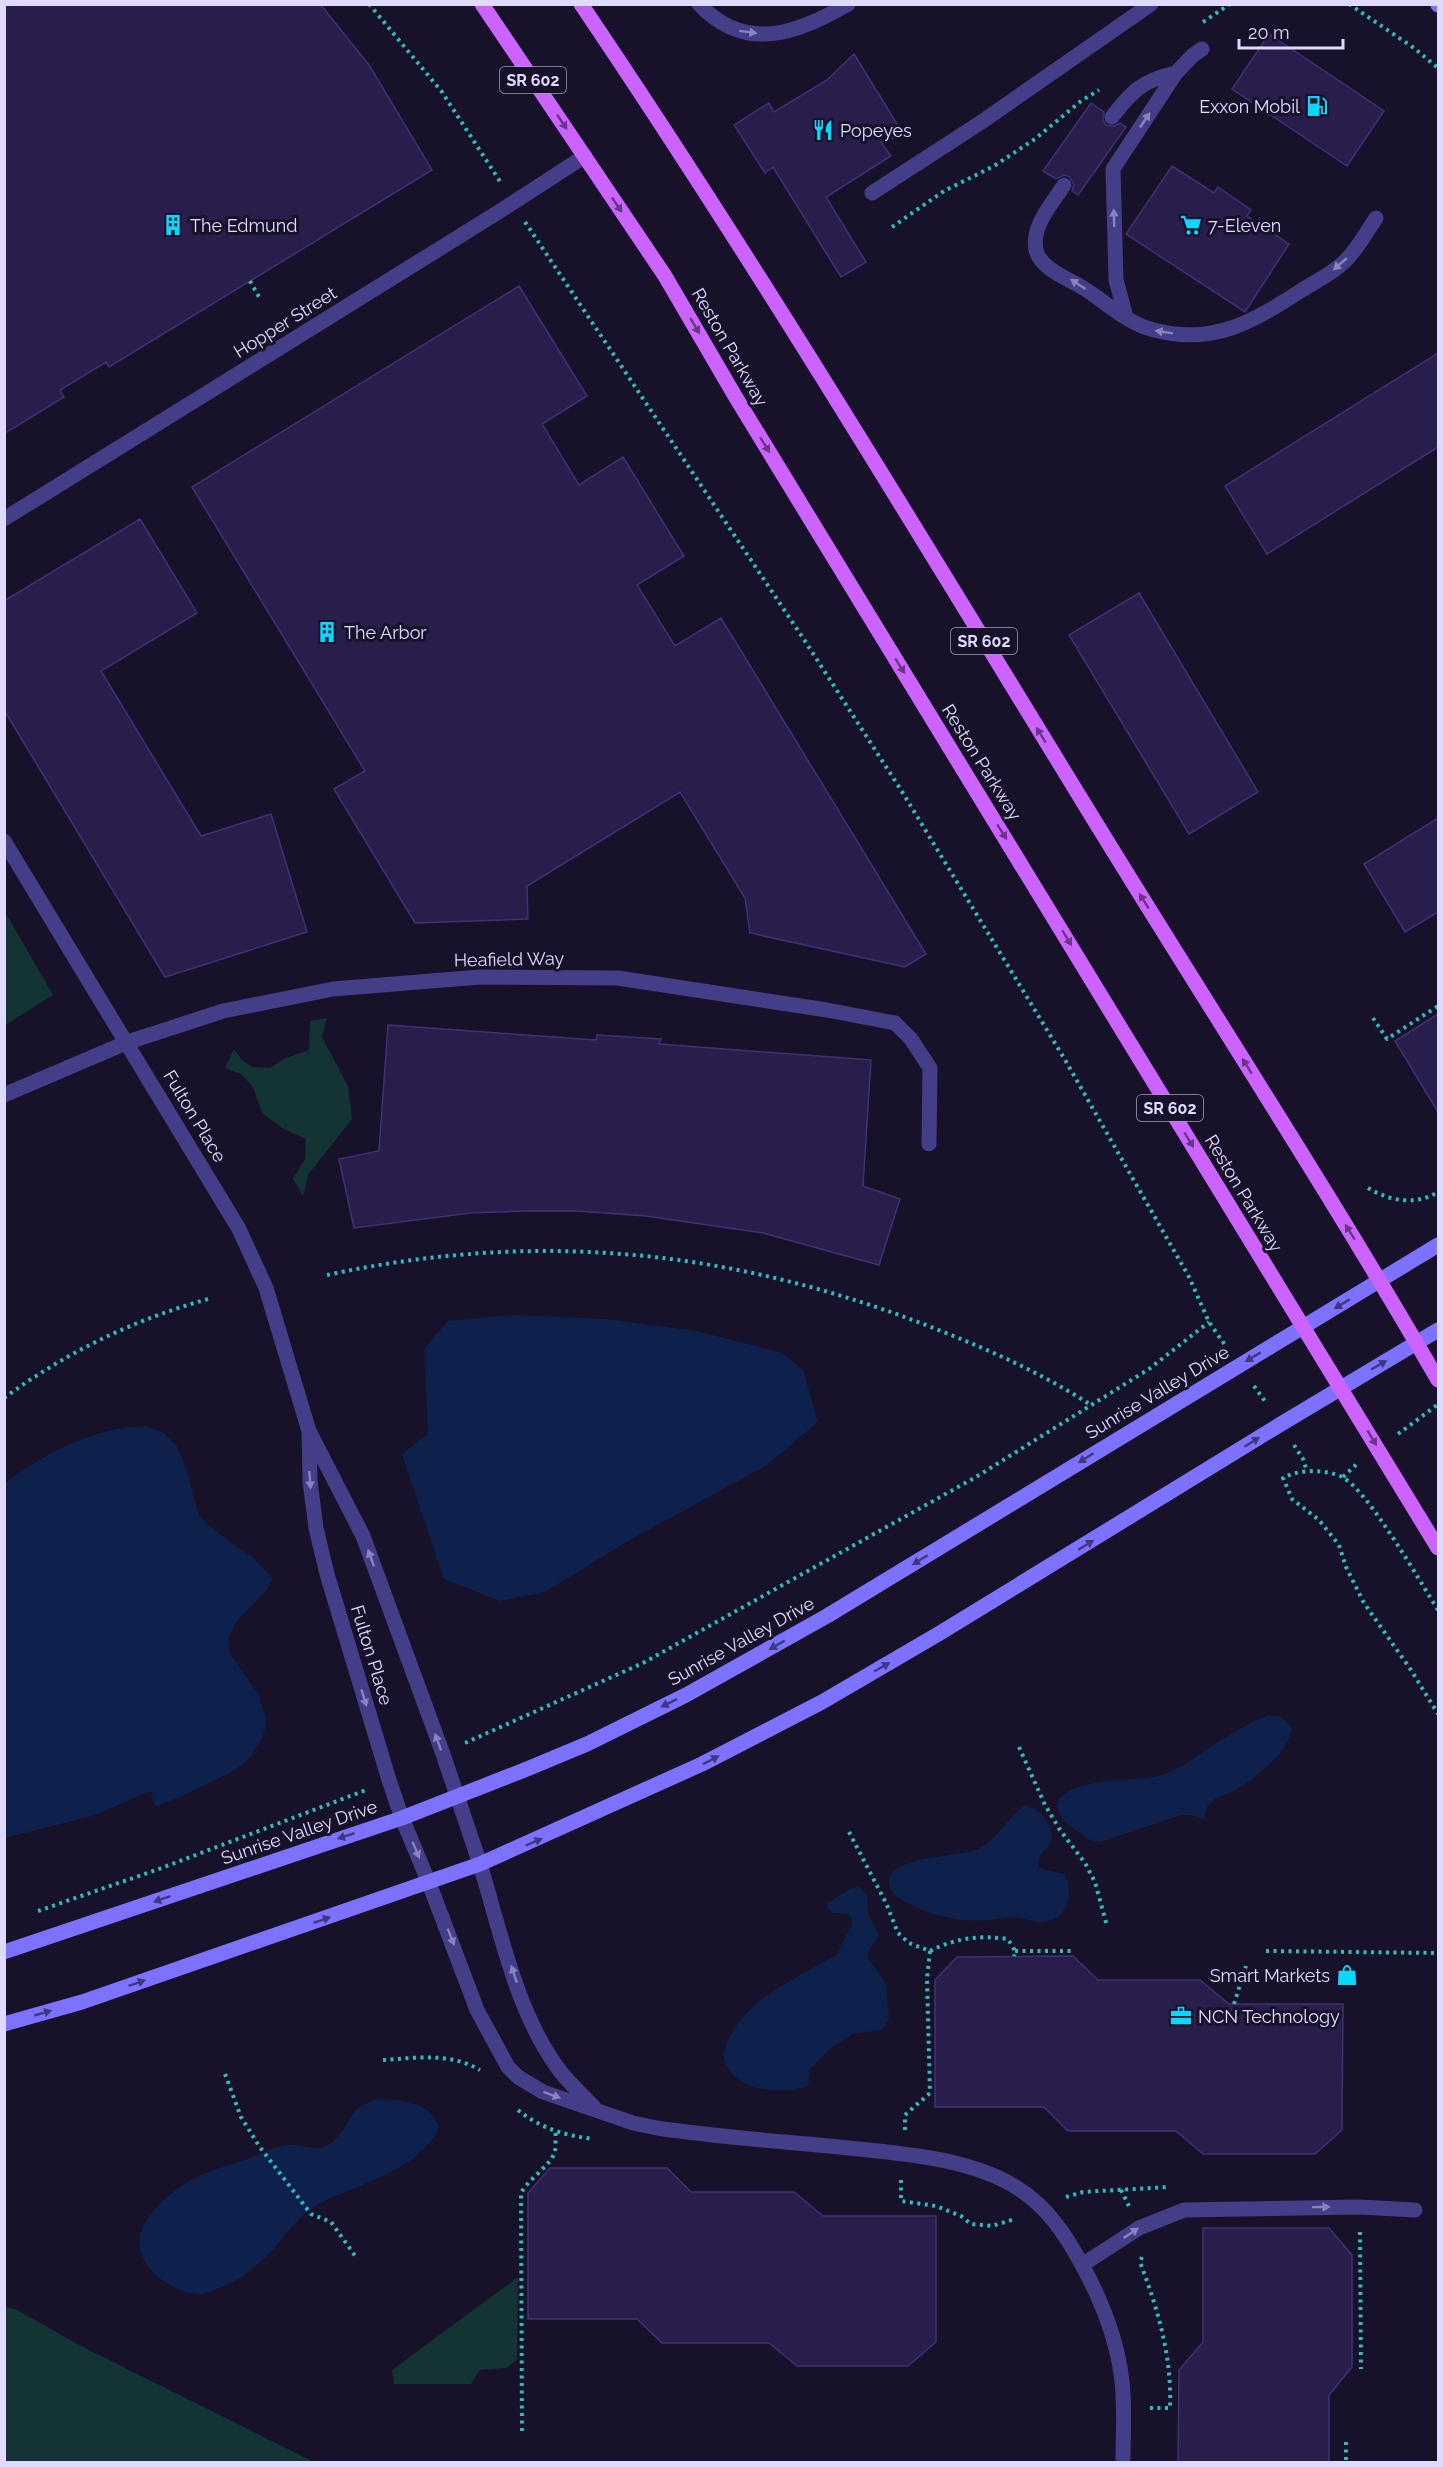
<svg xmlns="http://www.w3.org/2000/svg" width="1443" height="2467" font-family="Raleway,sans-serif">
	<style>
		.green { fill: #143334 }
		.water { fill: #0e214c }
		.building { fill: #291d4b; stroke: #413076; stroke-width: 1.5 }
		.lines { fill: none; stroke-linecap: round; stroke-linejoin: round }
		.path { stroke: #32bbba; stroke-width: 4; stroke-dasharray: 3 4.5; stroke-linecap: butt }
		.lane { stroke: #443d88; stroke-width: 15 }
		.street { stroke: #443d88; stroke-width: 15 }
		.secondary { stroke: #7d72fd; stroke-width: 15 }
		.primary { stroke: #cc63fd; stroke-width: 15 }
		.oneway { fill: #8a84be }
		.oneway2 { fill: #683689 }
		.oneway3 { fill: #40387e }
		.labels { text-anchor: middle; dominant-baseline: central; stroke-width: 6; stroke-linejoin: round; paint-order: stroke }
		.shield { fill: #17112a; stroke: #a49ebf; stroke-width: 1.5 }
		.shield-label { font-size: 16px; font-weight: bold; fill: #e0daff }
		.poi-label { font-size: 18px; fill: #e0daff; stroke: #17112a; text-anchor: start }
		.street-label { font-size: 18px; fill: #e0daff; stroke: #17112a }
	</style>
	<rect width="100%" height="100%" fill="#17112a"/>
	<path class="green" d="M5 912 53 995 5 1025H4Z
		M327 1018 322 1037 348 1086 352 1119 308 1175 303 1197 293 1178 305 1159 306 1139 282 1128 262 1113 253 1087 241 1074 225 1068 234 1049 242 1060 252 1067 270 1068 286 1058 309 1050 310 1021Z
		M518 2277 517 2360 506 2368 480 2370 471 2384H394L392 2370Z
		M4 2306 17 2310 81 2346 314 2462H5Z"/>
	<path class="water" d="M514 1315 606 1319 697 1331 782 1353 803 1370 818 1422 767 1465 628 1541 545 1592 500 1601 444 1579 402 1454 428 1434 424 1349 448 1321Z
		M146 1426 164 1433 176 1445 184 1462 199 1515 210 1527 254 1559 273 1578 266 1591 237 1621 228 1638 230 1654 259 1695 267 1723 262 1738 250 1757 236 1770 178 1798 155 1806 151 1791 92 1816 5 1838V1483C46 1453 94 1427 146 1426Z
		M1268 1715 1279 1716 1292 1727C1290 1753 1254 1779 1232 1792 1226 1795 1216 1797 1211 1802 1206 1806 1205 1813 1205 1819L1191 1815H1181L1100 1842 1090 1840 1065 1823 1057 1807V1802C1076 1776 1130 1782 1158 1776 1175 1772 1189 1761 1203 1752 1224 1738 1245 1724 1268 1715Z
		M1024 1806C1033 1807 1038 1810 1044 1817 1066 1847 1034 1848 1039 1868L1064 1874C1075 1894 1068 1919 1043 1922 1036 1923 1028 1919 1021 1918 1013 1917 1005 1918 998 1919 970 1923 943 1919 918 1908 907 1902 889 1897 889 1882 888 1856 960 1857 978 1849 998 1840 1006 1818 1024 1806Z
		M859 1887 867 1896 868 1914 879 1936 868 1952V1958L886 1984 889 2019 882 2030 852 2034 831 2048 810 2069 808 2087C776 2094 732 2093 723 2055 737 2000 794 1981 837 1954 839 1951 851 1927 852 1923 853 1918 851 1918 848 1914L833 1913 828 1908 827 1903 852 1888Z
		M379 2099C403 2100 430 2101 439 2127 421 2170 357 2184 319 2204 297 2215 285 2238 268 2255 255 2267 236 2282 219 2288 214 2290 207 2293 202 2294 177 2295 144 2273 140 2248 136 2226 158 2204 173 2192 197 2174 211 2171 239 2162 255 2157 269 2148 286 2145 301 2143 315 2153 330 2144 344 2135 348 2115 362 2106 366 2103 373 2101 379 2099Z"/>
	<path class="building" d="M4 4H320L369 65 432 170 109 367 106 362 60 390 64 397 4 434Z
		M1269 34 1384 111 1347 166 1232 89Z
		M854 54 904 135 881 142 891 156 826 197 866 262 841 277 773 167 765 173 734 125 769 103 774 112 827 80Z
		M1091 103 1104 112 1103 120 1106 125 1115 126 1120 123 1126 127 1078 195 1072 191 1074 185 1070 177 1064 175 1056 179 1043 171Z
		M1172 166 1214 193 1218 187 1251 210 1247 216 1289 244 1245 312 1126 234Z
		M519 286 587 396 542 424 579 485 623 457 684 556 637 585 675 646 721 618 926 954 905 967 750 933 745 898 680 792 527 886 528 919 415 923 334 789 365 771 192 487Z
		M1438 353V447L1267 554 1225 486Z
		M140 519 197 613 101 671 201 836 271 814 307 932 165 977 4 710V601Z
		M1139 593 1258 792 1189 834 1069 635Z
		M1438 818V912L1405 932 1364 864Z
		M1438 1014V1112L1395 1041Z
		M388 1025 596 1040 597 1035 661 1039 659 1044 871 1060 863 1186 900 1199 879 1265 763 1233 646 1216 577 1211H524L470 1213 354 1228 339 1159 379 1151Z
		M1073 1956 1098 1980H1200L1229 2004H1343L1342 2130 1315 2154H1203L1176 2131H1068L1044 2107H935V1980L957 1957Z
		M550 2168H667L691 2192H794L823 2216H936V2342L908 2366H797L769 2343H662L637 2319H528V2193Z
		M1203 2228H1329L1352 2255V2367L1329 2395V2463H1178L1179 2370 1203 2342Z"/>
	<g class="lines">
		<path class="path" d="M369 4 442 92 501 183
			M1349 4 1414 48 1438 68
			M1203 22 1230 4
			M525 222 803 638 901 790 1064 1058 1189 1277 1209 1322 1225 1345
			M892 227 944 191 994 166 1035 139 1081 101 1099 90
			M250 281 259 297
			M1373 1018 1387 1039 1438 1006
			M1368 1188C1390 1201 1415 1206 1438 1192
			M327 1275C540 1229 739 1250 941 1331 994 1352 1043 1374 1091 1405
			M1254 1386 1267 1404
			M4 1398C67 1352 133 1320 208 1299
			M1398 1434 1437 1405
			M1294 1445 1303 1459 1307 1471
			M1343 1477 1358 1463
			M1438 1610C1420 1582 1368 1490 1342 1477 1326 1469 1298 1469 1283 1478L1292 1499 1319 1520 1339 1545 1346 1567 1364 1603 1411 1670 1438 1714
			M465 1743 643 1663 976 1477 1149 1369 1209 1322
			M1019 1747 1045 1805 1060 1830 1085 1863 1095 1882 1107 1926
			M849 1832 886 1903 898 1933 909 1943 930 1951
			M38 1911 159 1869 366 1790
			M930 1951C956 1938 979 1935 1008 1939L1015 1951 1014 1956
			M1015 1951H1073
			M1266 1951 1438 1953
			M1234 2004 1246 1966
			M383 2060C416 2058 449 2052 480 2070
			M225 2074 241 2117 259 2146 311 2214 331 2222 356 2257
			M518 2110C540 2128 566 2136 594 2139
			M905 2130V2115L930 2093 927 1979 930 1951
			M901 2180V2201L936 2206 961 2216 971 2224 992 2226 1015 2219
			M1121 2190 1129 2206
			M1066 2197 1083 2192 1169 2187
			M1360 2232 1361 2369
			M1142 2257 1140 2262C1158 2310 1172 2356 1170 2408H1148
			M522 2431 521 2193C529 2178 551 2166 555 2151 556 2145 555 2138 556 2131
			M1346 2442V2462"/>
		<path class="lane" d="M699 4C745 53 797 34 848 4
			M1112 117C1132 91 1143 80 1176 73
			M1064 185C1052 204 1031 226 1036 250 1040 270 1073 280 1088 291 1109 305 1129 324 1154 330 1214 346 1254 321 1302 290 1316 281 1332 274 1344 262 1357 250 1366 233 1376 218
			M872 193 980 123 1151 4
			M1126 317 1116 280 1113 169 1176 73 1192 56 1202 49
			M895 1023 911 1039 930 1068 929 1144
			M4 1095 128 1042
			M480 1864C500 1930 516 2010 557 2067 568 2082 581 2094 594 2107
			M429 1883 477 2010 508 2067 518 2077 543 2092 633 2123 657 2128C717 2137 778 2141 839 2147 895 2153 971 2157 1019 2189 1048 2208 1066 2235 1082 2265 1102 2301 1117 2339 1122 2381 1125 2407 1123 2435 1123 2462
			M1082 2265 1139 2228 1184 2210 1359 2207 1415 2210"/>
		<path class="street" d="M4 519 497 213 585 156
			M4 841 239 1229 266 1288 309 1431 363 1536 443 1754 480 1864
			M128 1042 223 1011 333 989 480 977 618 978 827 1010 895 1023
			M309 1434 310 1481 316 1528 327 1574 389 1780 402 1818 429 1883"/>
		<path class="secondary" d="M1438 4V5
			M4 1952 402 1818 527 1769 587 1744 686 1695 827 1616 1438 1245
			M4 2024 82 2002 480 1864 702 1764 822 1702 940 1633 1281 1424 1438 1330"/>
		<path class="primary" d="M482 4 665 276 735 396 1438 1548
			M581 4C756 263 917 531 1080 797 1199 992 1324 1183 1438 1380"/>
	</g>
	<defs><path id="oneway-solid" d="M-6-.8H1V-3.2L6.5 0L1 3.2V.8H-6Z" transform="scale(1.5)"/></defs>
	<g class="oneway">
		<use href="#oneway-solid" transform="translate(748 32) rotate(7)"/>
		<use href="#oneway-solid" transform="translate(1145 120) rotate(-56)"/>
		<use href="#oneway-solid" transform="translate(1114 218) rotate(-92)"/>
		<use href="#oneway-solid" transform="translate(1340 264) rotate(139)"/>
		<use href="#oneway-solid" transform="translate(1078 284) rotate(-147)"/>
		<use href="#oneway-solid" transform="translate(1164 332) rotate(-171)"/>
		<use href="#oneway-solid" transform="translate(310 1480) rotate(86)"/>
		<use href="#oneway-solid" transform="translate(371 1558) rotate(-110)"/>
		<use href="#oneway-solid" transform="translate(364 1698) rotate(73)"/>
		<use href="#oneway-solid" transform="translate(438 1742) rotate(-110)"/>
		<use href="#oneway-solid" transform="translate(416 1850) rotate(67)"/>
		<use href="#oneway-solid" transform="translate(451 1937) rotate(68)"/>
		<use href="#oneway-solid" transform="translate(514 1974) rotate(-108)"/>
		<use href="#oneway-solid" transform="translate(552 2095) rotate(20)"/>
		<use href="#oneway-solid" transform="translate(1321 2207) rotate(-1)"/>
		<use href="#oneway-solid" transform="translate(1131 2233) rotate(-34)"/>
	</g>
	<g class="oneway2">
		<use href="#oneway-solid" transform="translate(562 122) rotate(56)"/>
		<use href="#oneway-solid" transform="translate(617 205) rotate(56)"/>
		<use href="#oneway-solid" transform="translate(695 326) rotate(60)"/>
		<use href="#oneway-solid" transform="translate(765 445) rotate(58)"/>
		<use href="#oneway-solid" transform="translate(900 666) rotate(58)"/>
		<use href="#oneway-solid" transform="translate(1041 735) rotate(-122)"/>
		<use href="#oneway-solid" transform="translate(1002 832) rotate(58)"/>
		<use href="#oneway-solid" transform="translate(1144 901) rotate(-122)"/>
		<use href="#oneway-solid" transform="translate(1067 938) rotate(59)"/>
		<use href="#oneway-solid" transform="translate(1247 1066) rotate(-122)"/>
		<use href="#oneway-solid" transform="translate(1189 1140) rotate(59)"/>
		<use href="#oneway-solid" transform="translate(1350 1232) rotate(-122)"/>
		<use href="#oneway-solid" transform="translate(1372 1438) rotate(59)"/>
	</g>
	<g class="oneway3">
		<use href="#oneway-solid" transform="translate(1342 1304) rotate(149)"/>
		<use href="#oneway-solid" transform="translate(1253 1357) rotate(149)"/>
		<use href="#oneway-solid" transform="translate(1379 1365) rotate(-30)"/>
		<use href="#oneway-solid" transform="translate(1252 1442) rotate(-32)"/>
		<use href="#oneway-solid" transform="translate(1086 1458) rotate(148)"/>
		<use href="#oneway-solid" transform="translate(1086 1545) rotate(-31)"/>
		<use href="#oneway-solid" transform="translate(920 1560) rotate(148)"/>
		<use href="#oneway-solid" transform="translate(777 1645) rotate(150)"/>
		<use href="#oneway-solid" transform="translate(882 1667) rotate(-30)"/>
		<use href="#oneway-solid" transform="translate(669 1703) rotate(154)"/>
		<use href="#oneway-solid" transform="translate(711 1760) rotate(-27)"/>
		<use href="#oneway-solid" transform="translate(346 1836) rotate(162)"/>
		<use href="#oneway-solid" transform="translate(534 1842) rotate(-23)"/>
		<use href="#oneway-solid" transform="translate(162 1899) rotate(161)"/>
		<use href="#oneway-solid" transform="translate(322 1920) rotate(-19)"/>
		<use href="#oneway-solid" transform="translate(137 1983) rotate(-19)"/>
		<use href="#oneway-solid" transform="translate(43 2013) rotate(-16)"/>
	</g>
	<defs>
		<symbol id="fuel-bare" viewBox="-9 -9 18 18"><path d="M-5.5-6h7V0h2V4h1.3V-2.5L3-4.5l.8-.8L6-3V5H2.5V1h-1V6h-7ZM-4.2-4.7v3.2H.2V-4.7Z" fill="#09d7fc" stroke="#17112a" stroke-width="2.5" paint-order="stroke"/></symbol>
		<symbol id="restaurant-bare" viewBox="-9 -9 18 18"><path d="M-5-6h1v4h1v-4h1v4h1v-4h1v5L-1.5 .5V6h-2V.5L-5-1ZM5-6V6H3V1.5H1.5Q1.5-4 5-6Z" fill="#09d7fc" stroke="#17112a" stroke-width="2.5" paint-order="stroke"/></symbol>
		<symbol id="building-bare" viewBox="-9 -9 18 18"><path d="M-4-6H4V6H1V3H-1V6H-4ZM-2.5-4.3h1.7v1.8h-1.7ZM.8-4.3h1.7v1.8H.8ZM-2.5-1h1.7V.8h-1.7ZM.8-1h1.7V.8H.8Z" fill="#09d7fc" stroke="#17112a" stroke-width="2.5" paint-order="stroke"/></symbol>
		<symbol id="supermarket-bare" viewBox="-9 -9 18 18"><path d="M-6-5.5h2.5l.6 2H6L4.5 2H-2.5L-4.4-4H-6ZM-1.5 3.2a1.3 1.3 0 1 0 .1 0ZM3 3.2a1.3 1.3 0 1 0 .1 0Z" fill="#09d7fc" stroke="#17112a" stroke-width="2.5" paint-order="stroke"/></symbol>
		<symbol id="shop-bare" viewBox="-9 -9 18 18"><path d="M-5-2.5h2.3a2.7 3.5 0 0 1 5.4 0H5L5.5 6h-11ZM-1.5-2.5h3a1.5 2.3 0 0 0-3 0Z" fill="#09d7fc" stroke="#17112a" stroke-width="2.5" paint-order="stroke"/></symbol>
		<symbol id="office-bare" viewBox="-9 -9 18 18"><path d="M-6-3h4V-5.5h4V-3h4V5H-6ZM-1-4.5V-3h2v-1.5ZM-6 0V1H6V0Z" fill="#09d7fc" stroke="#17112a" stroke-width="2.5" paint-order="stroke"/></symbol>
	</defs>
	<g fill-rule="evenodd">
		<use href="#fuel-bare" x="1302" y="91" width="30" height="30"/>
		<use href="#restaurant-bare" x="808" y="115" width="30" height="30"/>
		<use href="#building-bare" x="158" y="210" width="30" height="30"/>
		<use href="#supermarket-bare" x="1176" y="210" width="30" height="30"/>
		<use href="#building-bare" x="312" y="617" width="30" height="30"/>
		<use href="#shop-bare" x="1332" y="1960" width="30" height="30"/>
		<use href="#office-bare" x="1166" y="2001" width="30" height="30"/>
	</g>
	<g class="labels">
		<g class="shield">
			<rect x="500" y="67" width="66" height="26" rx="4.5"/>
			<rect x="951" y="628" width="66" height="26" rx="4.5"/>
			<rect x="1137" y="1095" width="66" height="26" rx="4.5"/>
		</g>
		<g class="shield-label">
			<text x="533" y="80">SR 602</text>
			<text x="984" y="641">SR 602</text>
			<text x="1170" y="1108">SR 602</text>
		</g>
		<g class="poi-label">
			<text x="1300" y="106" text-anchor="end">Exxon Mobil</text>
			<text x="840" y="130">Popeyes</text>
			<text x="190" y="225">The Edmund</text>
			<text x="1208" y="225">7-Eleven</text>
			<text x="344" y="632">The Arbor</text>
			<text x="1330" y="1975" text-anchor="end">Smart Markets</text>
			<text x="1198" y="2016">NCN Technology</text>
		</g>
		<g class="street-label">
			<text transform="translate(285 322) rotate(-32)">Hopper Street</text>
			<text transform="translate(730 347) rotate(60)">Reston Parkway</text>
			<text transform="translate(982 762) rotate(58)">Reston Parkway</text>
			<text transform="translate(509 959) rotate(-1)">Heafield Way</text>
			<text transform="translate(195 1116) rotate(59)">Fulton Place</text>
			<text transform="translate(1244 1193) rotate(59)">Reston Parkway</text>
			<text transform="translate(1157 1392) rotate(-31)">Sunrise Valley Drive</text>
			<text transform="translate(741 1641) rotate(-29)">Sunrise Valley Drive</text>
			<text transform="translate(372 1655) rotate(73)">Fulton Place</text>
			<text transform="translate(299 1832) rotate(-19)">Sunrise Valley Drive</text>
		</g>
	</g>
	<rect width="1443" height="2467" fill="none" stroke="#e0daff" stroke-width="12"/>
	<path d="M1239 39v9h104v-9" fill="none" stroke="#e0daff" stroke-width="3"/>
	<text x="1248" y="39" font-size="18" fill="#e0daff" stroke="#17112a" stroke-width="4.5" paint-order="stroke">20 m</text>
</svg>
